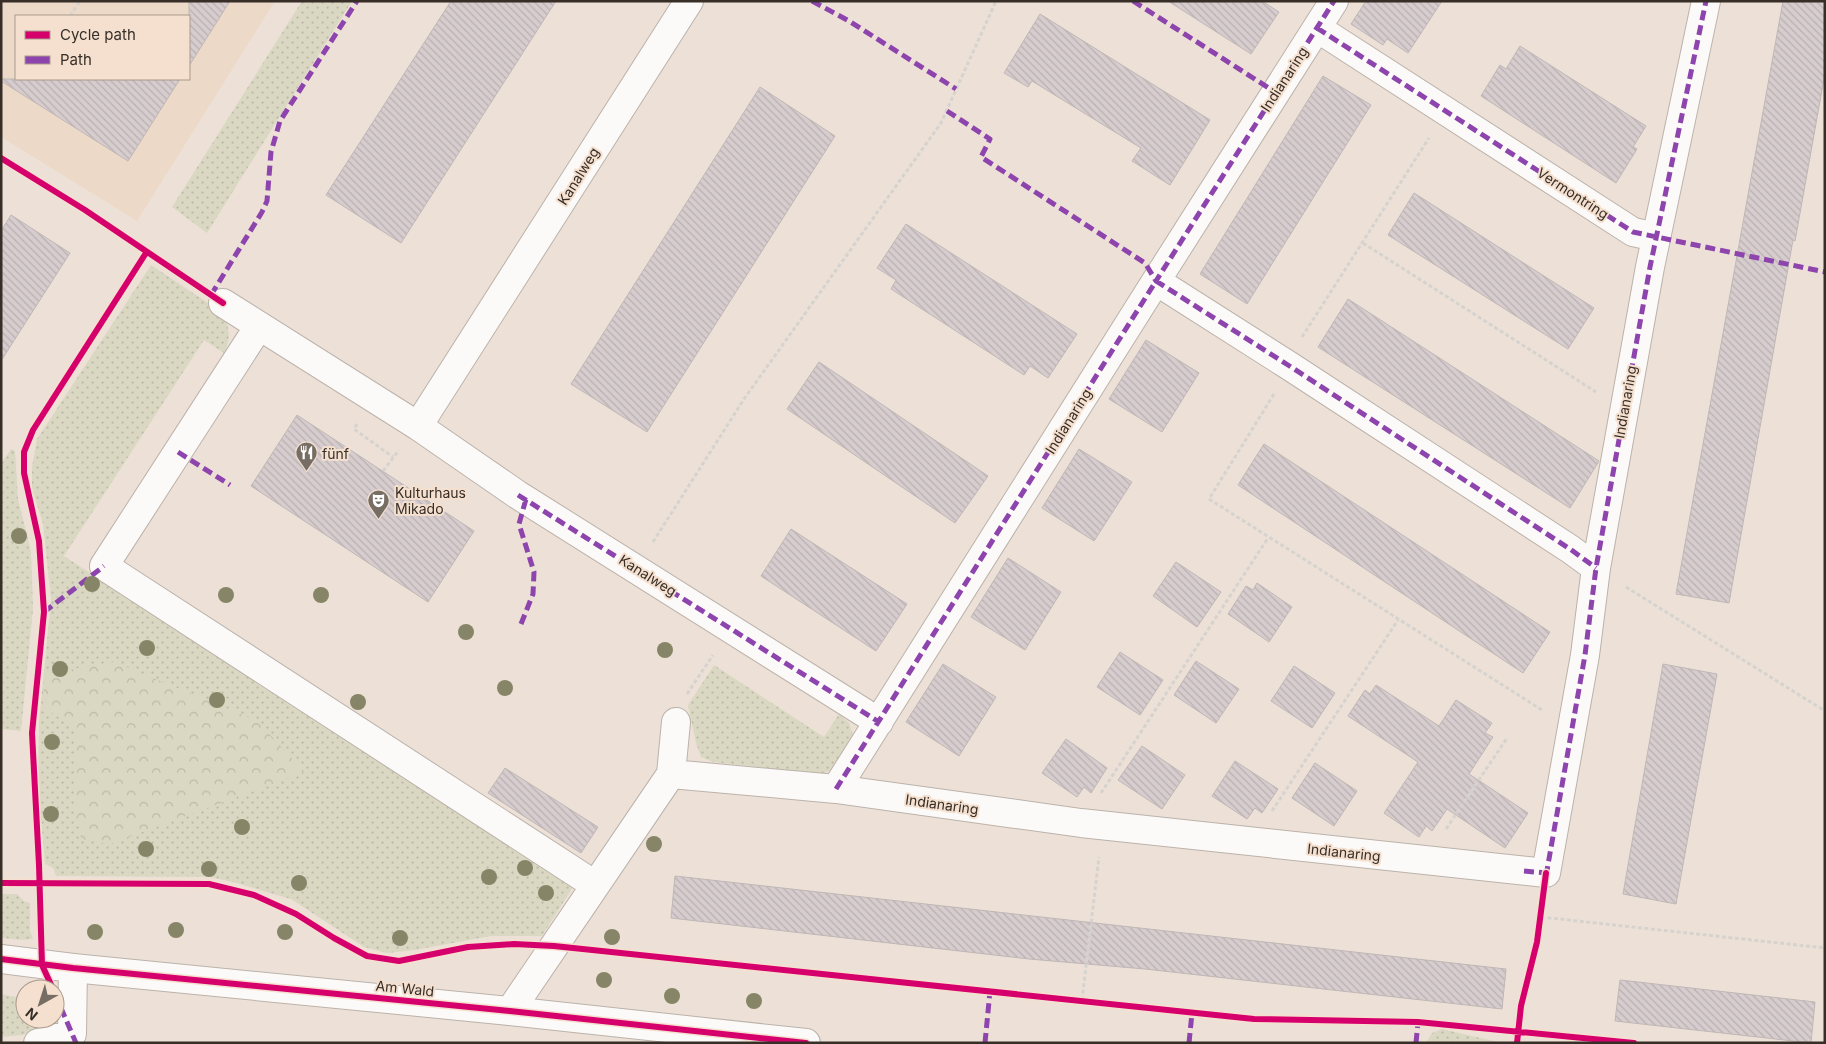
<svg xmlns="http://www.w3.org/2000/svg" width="1826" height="1044" font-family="Inter,sans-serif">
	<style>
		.built { fill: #ecd9c8; fill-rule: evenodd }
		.grass { fill: url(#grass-dots) }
		.park { fill: url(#park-crowns) }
		.building { fill: url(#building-back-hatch); stroke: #bfb7b6 }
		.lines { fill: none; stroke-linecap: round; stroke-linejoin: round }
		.minor-casing { stroke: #bbb2aa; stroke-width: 30 }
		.major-casing { stroke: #bbb2aa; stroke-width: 30 }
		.path { stroke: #d6d3cf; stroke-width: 3; stroke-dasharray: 4 2.5; stroke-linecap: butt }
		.minor { stroke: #fcfaf9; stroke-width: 28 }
		.major { stroke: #fcfaf9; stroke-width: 28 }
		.quiet { stroke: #8e44ad; stroke-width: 5; stroke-dasharray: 10 5; stroke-linecap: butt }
		.cycleway-casing { stroke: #f5e0cf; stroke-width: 9 }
		.cycleway { stroke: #d6006c; stroke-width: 6 }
		.tree { fill: #878567 }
		.labels { text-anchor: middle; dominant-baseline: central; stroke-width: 4; stroke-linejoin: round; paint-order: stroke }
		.street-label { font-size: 14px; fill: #362e27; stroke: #f5e0cf }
		.poi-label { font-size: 14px; fill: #362e27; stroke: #f5e0cf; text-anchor: start }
	</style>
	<defs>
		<pattern id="grass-dots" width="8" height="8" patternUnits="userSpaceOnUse" patternTransform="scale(1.25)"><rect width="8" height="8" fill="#dad8c2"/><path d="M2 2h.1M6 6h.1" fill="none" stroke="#bcbaa7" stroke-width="1.8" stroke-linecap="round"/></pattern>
		<pattern id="park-crowns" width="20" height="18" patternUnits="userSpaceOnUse" patternTransform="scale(1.25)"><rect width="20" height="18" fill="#dad8c2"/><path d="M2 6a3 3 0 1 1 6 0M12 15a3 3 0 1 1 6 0" fill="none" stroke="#bcbaa7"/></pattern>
		<pattern id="building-back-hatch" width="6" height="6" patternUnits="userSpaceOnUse" patternTransform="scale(1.25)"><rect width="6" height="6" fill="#d7cdce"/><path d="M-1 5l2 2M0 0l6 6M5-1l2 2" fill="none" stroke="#b9b0b1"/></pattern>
	</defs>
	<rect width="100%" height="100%" fill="#ede1d7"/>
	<path class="built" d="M1 1H275L137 221 1 137ZM16 16H189V79H16Z"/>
	<path class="grass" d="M302 1H352L207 233 172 207Z
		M151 265 217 309C230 322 232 337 224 353L204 340 64 556 573 887 542 936H491L415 950 387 953 364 947 291 899 233 882 210 877 56 876 53 868 45 864 38 783 39 722 51 600 43 524 32 488V467L37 439Z
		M11 449 15 451 18 499 31 551 33 609 21 731 1 729V464Z
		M714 665 824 737 839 714 849 723 853 735 832 770 822 774 713 762 701 757 696 743 688 705Z
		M1 894H17L24 901 30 903V931L33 939 22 940 1 938Z
		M1 994 25 999V1019H48L50 1024 23 1035 1 1037Z
		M1442 1029 1502 1043H1426L1432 1033Z"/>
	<path class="park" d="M114 662 257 721 305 772 110 844 81 839 75 803 74 727 43 707 44 674Z"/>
	<path class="building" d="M189 1H230L189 66Z
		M451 1H556L401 243 326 195Z
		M1168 1H1262L1279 12 1251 54Z
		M1366 1H1442L1408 53 1387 39 1383 45 1351 24Z
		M1783 1H1825V73L1795 241 1793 240 1729 603 1676 594Z
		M1040 14 1210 120 1170 185 1132 161 1141 148 1032 81 1028 87 1004 73Z
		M1520 46 1646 126 1633 147 1637 149 1616 183 1481 96 1500 65 1506 69Z
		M1323 76 1371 105 1247 304 1200 274Z
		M1 79H180L128 161 1 81Z
		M760 87 835 136 647 432 571 384Z
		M1414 193 1594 308 1568 349 1388 235Z
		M11 215 70 253 1 361V231Z
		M906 224 1077 334 1048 378 1030 366 1024 375 891 289 896 280 877 268Z
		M1348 299 1599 461 1570 508 1318 347Z
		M1146 340 1199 373 1162 432 1109 399Z
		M819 362 988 476 955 523 787 409Z
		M297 415 474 531 428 602 251 486Z
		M1264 444 1550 632 1523 673 1238 485Z
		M1079 449 1132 482 1094 541 1042 508Z
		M791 529 907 604 876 651 761 576Z
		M1008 558 1061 592 1025 650 971 617Z
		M1176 562 1221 592 1197 627 1153 596Z
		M1257 583 1292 607 1269 642 1228 614 1246 586 1253 590Z
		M1120 652 1163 680 1140 715 1097 687Z
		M1196 661 1239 689 1216 723 1174 695Z
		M943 664 996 697 959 756 906 722Z
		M1663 664 1717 674 1676 904 1623 894Z
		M1294 666 1335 693 1312 728 1271 701Z
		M1376 685 1439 726 1456 700 1492 723 1485 733 1493 737 1469 774 1528 813 1505 848 1447 809 1432 831 1426 826 1419 837 1384 813 1418 762 1348 716 1365 690 1370 694Z
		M1066 739 1107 768 1091 793 1084 787 1077 797 1042 773Z
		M1142 746 1185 775 1162 809 1118 780Z
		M1235 761 1278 789 1262 813 1255 808 1247 819 1212 796Z
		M1315 763 1357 791 1334 826 1292 798Z
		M505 768 598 827 581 853 488 793Z
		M675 876 1506 969 1502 1009 1145 969 1029 959 671 918Z
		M1620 980 1815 1002 1811 1043 1615 1021Z"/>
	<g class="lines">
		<defs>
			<path id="minor" d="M1317 28 1633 232 1656 237
				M1156 281 1334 1
				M223 303 418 426 518 495 879 722
				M259 326 104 566 595 885
				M418 426 689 1
				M671 774 836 789 1081 823 1546 873 1585 655 1596 568 1650 267 1706 1
				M836 789 1156 281 1288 365 1570 549 1596 568
				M510 1011 671 774 676 722
				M38 1043 72 1034 73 968"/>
			<path id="major" d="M1 959 73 968 510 1011 806 1043"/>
		</defs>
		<use href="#minor" class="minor-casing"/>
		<use href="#major" class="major-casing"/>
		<path class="path" d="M70 16 80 1
			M1363 243 1596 392
			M1302 337 1429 138
			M1274 394 1209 499 1542 710
			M357 424 354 429 393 457
			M383 471 399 450
			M653 542 744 399 941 123 996 1
			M1626 587 1825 711
			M687 694 713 655
			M1101 793 1268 538
			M1272 811 1398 620
			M1446 829 1507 738
			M1541 917 1825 948
			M1082 1000 1099 857"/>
		<use href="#minor" class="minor"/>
		<use href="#major" class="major"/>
		<path class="quiet" d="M812 1 849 21 956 89
			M1133 1 1275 92
			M1317 28 1633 232 1825 272
			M947 111 990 139 981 157 1145 263 1156 281 1334 1
			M211 295 262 212 267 201 271 152 280 121 357 1
			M178 452 230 485
			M518 495 879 722
			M44 612 104 566
			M521 624 533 594 534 572 519 524 526 499
			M836 789 1156 281 1288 365 1570 549 1596 568
			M1524 871 1546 873
			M1546 876 1585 655 1596 568 1650 267 1706 1
			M55 994 76 1043
			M985 1043 990 991
			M1189 1043 1192 1013
			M1416 1043 1418 1022"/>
		<defs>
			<path id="cycleway" d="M1 158 85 210 223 303
				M1 883 209 884 254 895 296 914 334 938 367 956 399 961 468 947 514 944 554 946 1254 1019 1418 1022 1634 1043
				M1 959 73 968 510 1011 806 1043
				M53 989 42 965 39 865 32 733 44 612 39 541 24 473V452L33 430 146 253
				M1517 1043 1521 1006 1537 942 1546 873"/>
		</defs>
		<use href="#cycleway" class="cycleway-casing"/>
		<use href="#cycleway" class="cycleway"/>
	</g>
	<g class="tree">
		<circle cx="19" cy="536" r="8"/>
		<circle cx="92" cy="584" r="8"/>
		<circle cx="226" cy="595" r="8"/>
		<circle cx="321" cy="595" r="8"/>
		<circle cx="466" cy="632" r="8"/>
		<circle cx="147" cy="648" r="8"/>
		<circle cx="665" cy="650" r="8"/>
		<circle cx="60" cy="669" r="8"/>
		<circle cx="505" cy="688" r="8"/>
		<circle cx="217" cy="700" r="8"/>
		<circle cx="358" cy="702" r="8"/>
		<circle cx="52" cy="742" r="8"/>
		<circle cx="51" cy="814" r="8"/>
		<circle cx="242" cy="827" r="8"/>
		<circle cx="654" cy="844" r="8"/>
		<circle cx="146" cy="849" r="8"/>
		<circle cx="525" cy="868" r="8"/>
		<circle cx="209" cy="869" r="8"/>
		<circle cx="489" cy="877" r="8"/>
		<circle cx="299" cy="883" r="8"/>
		<circle cx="546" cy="893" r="8"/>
		<circle cx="176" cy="930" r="8"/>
		<circle cx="95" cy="932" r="8"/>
		<circle cx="285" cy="932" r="8"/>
		<circle cx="612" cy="937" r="8"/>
		<circle cx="400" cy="938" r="8"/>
		<circle cx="604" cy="980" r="8"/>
		<circle cx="672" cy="996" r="8"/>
		<circle cx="754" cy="1001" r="8"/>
	</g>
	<defs>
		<symbol id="restaurant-pin" viewBox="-11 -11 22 30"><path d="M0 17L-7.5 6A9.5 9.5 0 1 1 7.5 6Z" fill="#766d65" stroke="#f5e0cf"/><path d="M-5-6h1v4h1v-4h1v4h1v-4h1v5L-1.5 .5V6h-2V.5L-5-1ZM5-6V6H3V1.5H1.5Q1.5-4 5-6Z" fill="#fff"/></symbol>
		<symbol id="theatre-pin" viewBox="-11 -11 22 30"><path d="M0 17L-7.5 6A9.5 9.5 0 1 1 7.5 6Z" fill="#766d65" stroke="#f5e0cf"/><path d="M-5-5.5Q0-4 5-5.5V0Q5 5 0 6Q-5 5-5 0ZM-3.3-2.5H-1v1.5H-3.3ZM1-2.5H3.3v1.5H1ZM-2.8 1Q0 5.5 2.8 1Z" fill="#fff"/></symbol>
	</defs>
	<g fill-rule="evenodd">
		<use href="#restaurant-pin" x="294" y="440" width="25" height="34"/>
		<use href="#theatre-pin" x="366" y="488" width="25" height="34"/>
	</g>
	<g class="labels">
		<g class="street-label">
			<text transform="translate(1284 79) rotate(-57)">Indianaring</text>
			<text transform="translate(578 176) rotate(-58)">Kanalweg</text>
			<text transform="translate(1573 193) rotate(33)">Vermontring</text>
			<text transform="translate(1625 402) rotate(-80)">Indianaring</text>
			<text transform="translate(1068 421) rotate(-58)">Indianaring</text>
			<text transform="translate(648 575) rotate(32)">Kanalweg</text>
			<text transform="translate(942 804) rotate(8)">Indianaring</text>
			<text transform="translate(1344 852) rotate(6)">Indianaring</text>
			<text transform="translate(405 988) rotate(6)">Am Wald</text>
		</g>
		<g class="poi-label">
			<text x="322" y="453">fünf</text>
			<text x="395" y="492">Kulturhaus<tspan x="395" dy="16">Mikado</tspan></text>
		</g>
	</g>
	<rect width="1826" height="1044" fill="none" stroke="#362e27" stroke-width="5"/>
	<rect x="15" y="15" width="175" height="65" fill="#f5e0cf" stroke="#a9998c"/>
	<rect x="25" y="31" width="25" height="8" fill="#d6006c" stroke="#a9998c"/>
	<text x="60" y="40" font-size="15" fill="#362e27">Cycle path</text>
	<rect x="25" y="56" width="25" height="8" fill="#8e44ad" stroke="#a9998c"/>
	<text x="60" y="65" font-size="15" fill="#362e27">Path</text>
	<g transform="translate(40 1004) rotate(219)"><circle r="24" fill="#f5e0cf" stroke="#a9998c"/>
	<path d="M0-4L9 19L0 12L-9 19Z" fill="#766d65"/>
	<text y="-8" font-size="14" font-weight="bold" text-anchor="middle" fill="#362e27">N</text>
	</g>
</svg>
